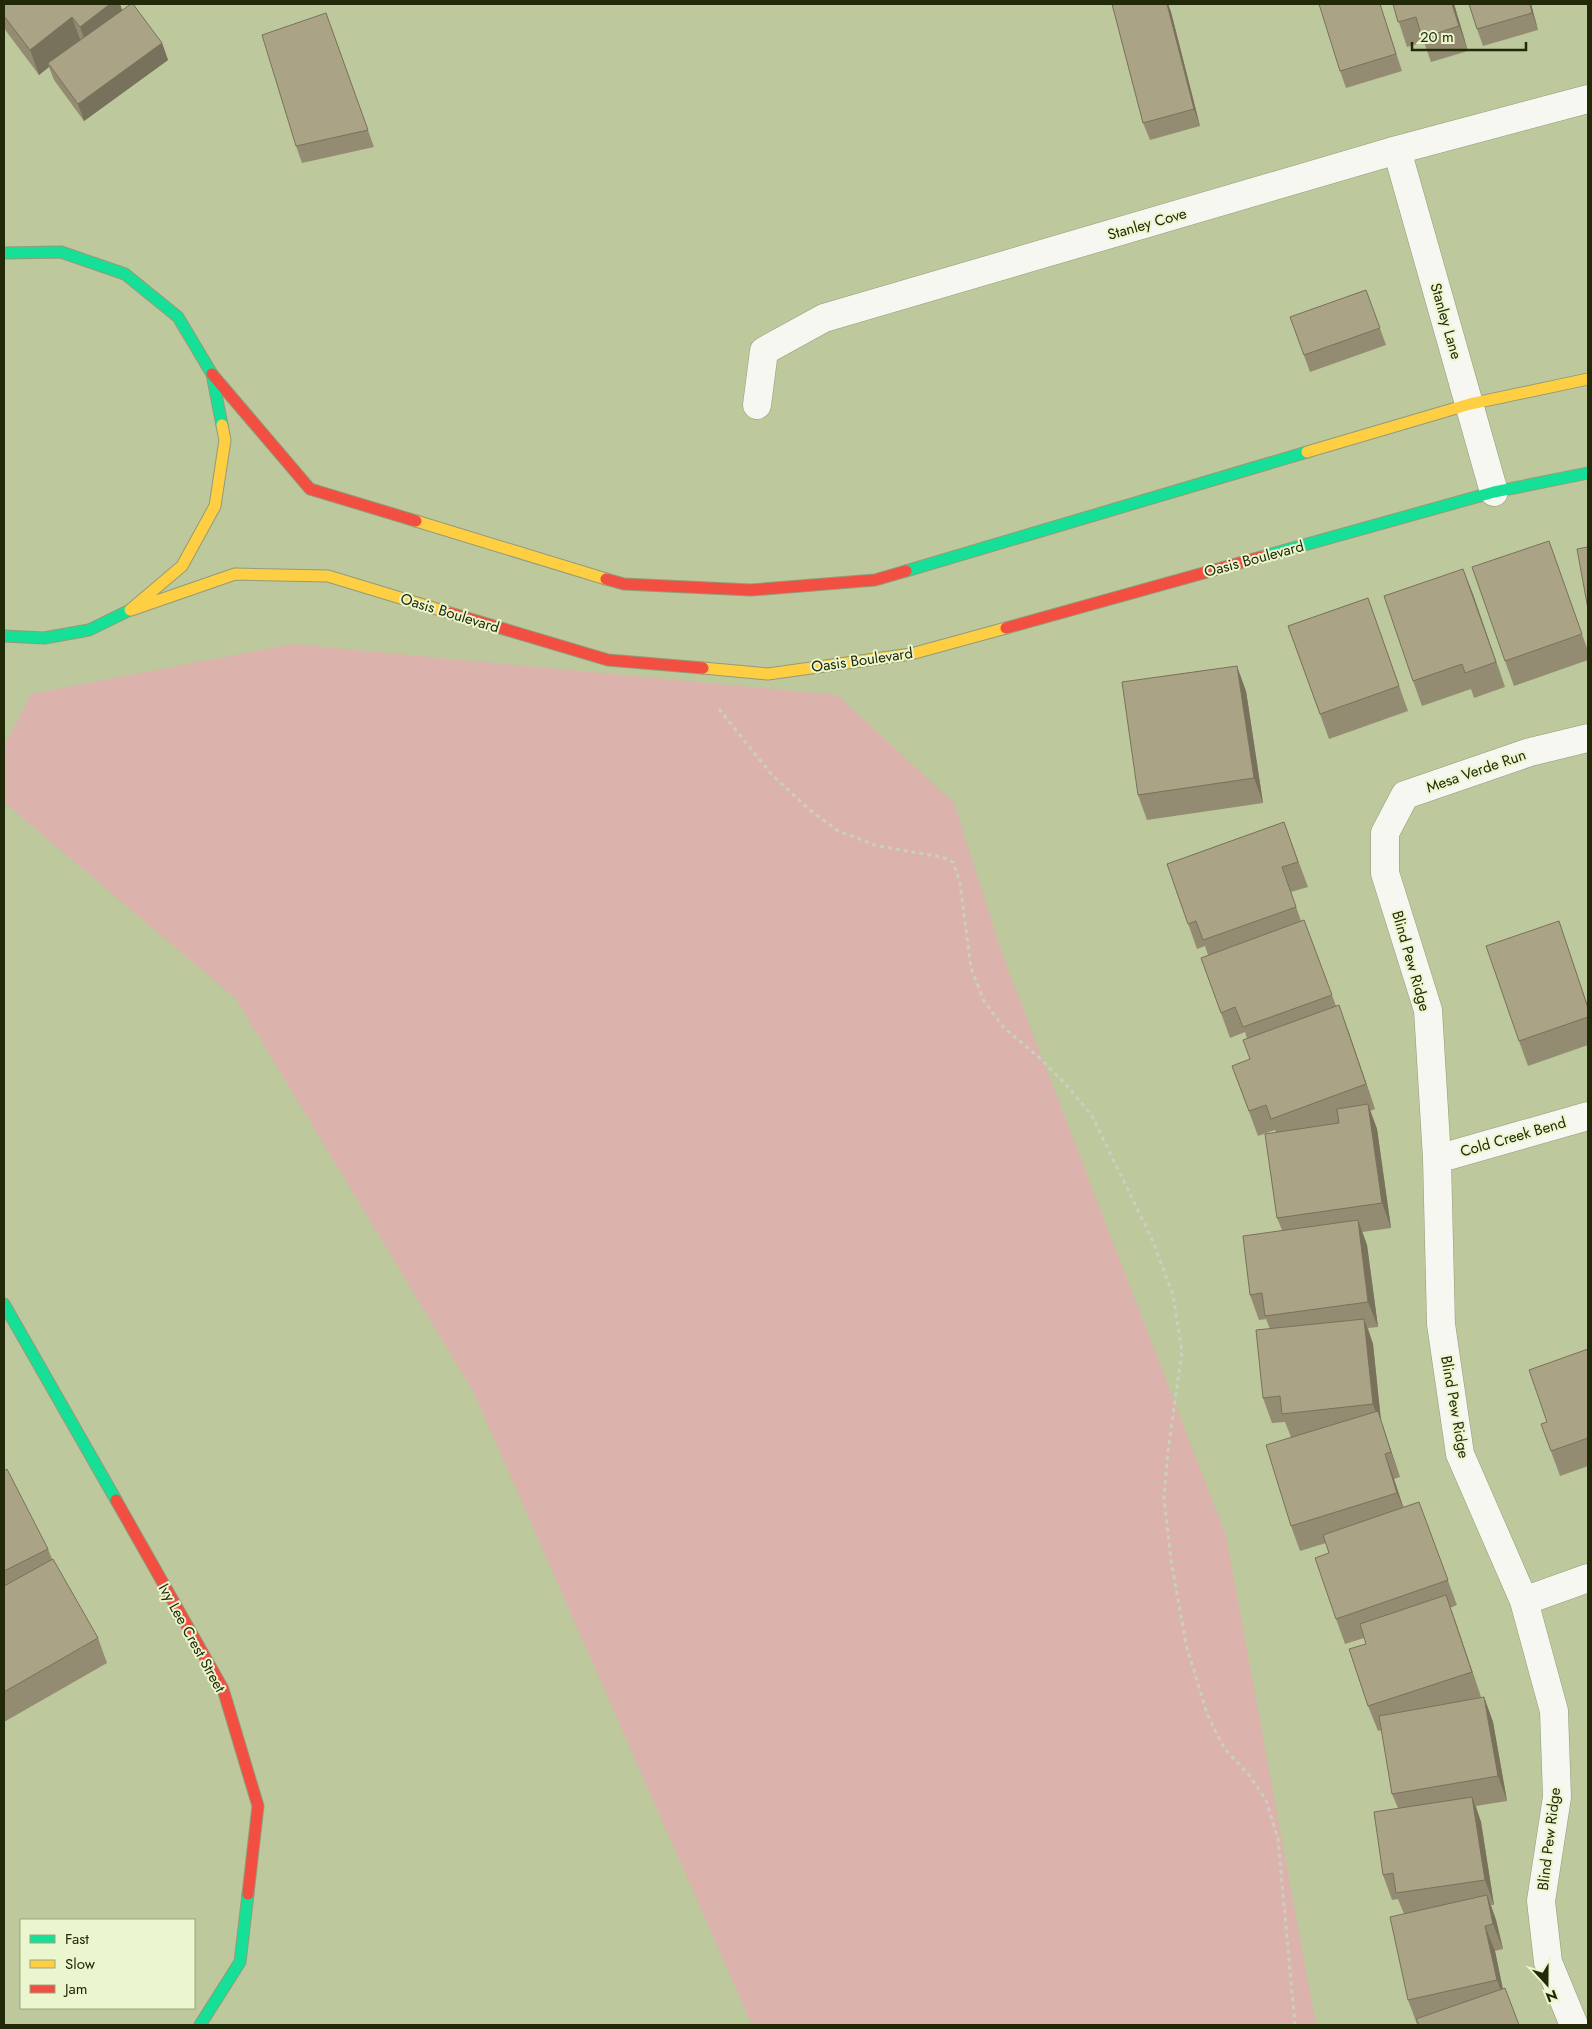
<svg xmlns="http://www.w3.org/2000/svg" width="1592" height="2029" font-family="Jost,sans-serif">
	<style>
		.grass { fill: #dcb2ac }
		.lines { fill: none; stroke-linecap: round; stroke-linejoin: round }
		.street-casing { stroke: #939b78; stroke-width: 29 }
		.fast-casing { stroke: #939b78; stroke-width: 13 }
		.slow-casing { stroke: #939b78; stroke-width: 13 }
		.jam-casing { stroke: #939b78; stroke-width: 13 }
		.path { stroke: #cbcfc1; stroke-width: 3; stroke-dasharray: 4 4; stroke-linecap: butt }
		.street { stroke: #f5f7f0; stroke-width: 28 }
		.fast { stroke: #16e098; stroke-width: 11 }
		.slow { stroke: #ffcf43; stroke-width: 11 }
		.jam { stroke: #f24e42; stroke-width: 11 }
		.wall { fill: #938c72 }
		.shaded-wall { fill: #78725d }
		.building { fill: #aba385; stroke: #78725d }
		.labels { text-anchor: middle; dominant-baseline: central; stroke-width: 4; stroke-linejoin: round; paint-order: stroke }
		.street-label { font-size: 15px; fill: #222908; stroke: #ebf6ce }
	</style>
	<rect width="100%" height="100%" fill="#bdc89c"/>
	<path class="grass" d="M292 644 837 695 954 803 1003 956 1226 1536 1316 2025H752L473 1391 236 999 4 802V747L31 694Z"/>
	<g class="lines">
		<defs>
			<path id="street" d="M1397 150 1494 492
				M757 405 764 351 824 318 1397 150 1588 99
				M1437 1159 1588 1116
				M1524 1601 1588 1578
				M1574 2025 1548 1962 1541 1901 1557 1797 1554 1711 1524 1601 1460 1454 1441 1324 1437 1159 1428 1010 1385 873V833L1405 795 1530 752 1588 738"/>
			<path id="fast" d="M4 253 61 252 125 274 178 317 212 374 222 425
				M1261 557 1494 492 1588 473
				M906 571 1307 452
				M4 636 44 638 89 630 130 610
				M4 1304 116 1500
				M200 2025 240 1962 248 1894"/>
			<path id="slow" d="M1307 452 1470 404 1588 379
				M416 521 606 579
				M130 610 182 566 215 506 225 440 222 425
				M131 610 235 574 328 576 450 613
				M703 668 768 674 911 654 1006 628"/>
			<path id="jam" d="M212 374 310 489 416 521
				M606 579 624 584 751 590 875 580 906 571
				M450 613 608 660 703 668
				M1006 628 1261 557
				M116 1500 223 1689 258 1806 248 1894"/>
		</defs>
		<use href="#street" class="street-casing"/>
		<use href="#fast" class="fast-casing"/>
		<use href="#slow" class="slow-casing"/>
		<use href="#jam" class="jam-casing"/>
		<path class="path" d="M719 709 772 775 810 810 838 831 878 846 942 857 953 862 960 883 971 968 984 1001 1004 1028 1041 1059 1068 1087 1092 1116 1152 1239 1173 1295 1182 1351 1168 1451 1164 1498 1171 1560 1186 1644 1207 1714 1224 1748 1249 1775 1266 1800 1278 1839 1295 2025"/>
		<use href="#street" class="street"/>
		<use href="#fast" class="fast"/>
		<use href="#slow" class="slow"/>
		<use href="#jam" class="jam"/>
	</g>
	<path class="wall" d="M4 4 122 10 162 43 168 60 84 121 54 80 49 67 39 75 6 31 4 26Z
		M1112 4H1168L1171 12 1200 126 1150 140 1143 123Z
		M1380 4 1402 71 1346 88 1340 71Z
		M1393 4H1454L1468 51 1431 62 1424 42 1407 47Z
		M1469 4H1531L1538 30 1483 46 1477 29Z
		M326 13 374 147 302 163 296 146Z
		M1366 290 1386 345 1310 372 1290 317Z
		M1549 541 1588 651V660L1514 686 1505 661Z
		M1463 569 1505 687 1474 698 1471 689 1422 706 1413 681Z
		M1368 598 1408 711 1329 739 1288 626Z
		M1246 691 1263 803 1147 820 1138 795Z
		M1284 822 1308 887 1291 892 1301 921 1304 920 1336 1006 1348 1030 1375 1109 1370 1111 1377 1129 1391 1228 1362 1232 1367 1245 1378 1327 1368 1328 1373 1344 1381 1421 1400 1477 1394 1479 1403 1507 1419 1502 1457 1605 1450 1608 1481 1697 1477 1698 1484 1697 1493 1722 1507 1801 1476 1806 1481 1822 1494 1905H1491L1496 1920 1503 1949 1495 1951 1503 1989 1417 2024 1408 2000 1404 1914 1398 1899 1392 1900 1383 1875 1398 1808 1392 1794 1382 1730 1378 1731 1368 1706 1366 1644 1364 1638 1345 1644 1336 1619 1329 1553 1326 1543 1300 1551 1291 1526V1437L1285 1422 1272 1423 1263 1398 1270 1329 1266 1319 1259 1320 1250 1295 1282 1230 1277 1218 1276 1132 1275 1130 1258 1136 1232 1066 1250 1059 1247 1038 1245 1032 1230 1038 1201 958 1208 955 1205 946 1197 949 1167 864Z
		M1559 921 1588 1006V1045L1528 1066 1519 1041Z
		M1588 1349V1466L1560 1476 1541 1424 1547 1422Z
		M4 1471 48 1549 52 1559 98 1638 107 1663 4 1722Z"/>
	<path class="shaded-wall" d="M110 4H120L127 23 89 52 80 27Z
		M1167 4H1168L1171 12 1200 126 1194 109Z
		M1452 4H1454L1468 51 1459 26Z
		M1530 4H1531L1538 30 1532 13Z
		M72 17 81 42 48 63 49 67 39 75 30 50Z
		M162 43 168 60 84 121 78 104Z
		M1463 569 1473 594 1505 687 1496 662Z
		M1237 666 1246 691 1263 803 1254 778Z
		M1339 1005 1348 1030 1375 1109 1366 1084Z
		M1368 1104 1377 1129 1391 1228 1382 1203Z
		M1358 1220 1367 1245 1378 1327 1368 1302Z
		M1364 1319 1373 1344 1381 1421 1400 1477 1373 1404Z
		M1385 1454 1394 1479 1407 1518 1397 1493Z
		M1446 1595 1455 1620 1481 1697 1472 1672Z
		M1484 1697 1493 1722 1507 1801 1498 1776Z
		M1472 1797 1481 1822 1494 1905 1485 1880Z
		M1487 1895 1496 1920 1503 1949 1493 1924Z
		M1485 1926 1495 1951 1506 2005 1497 1980Z"/>
	<path class="building" d="M4 4H110L80 27 72 17 30 50 4 16Z
		M131 4H133L162 43 78 104 48 63Z
		M1112 4H1167L1194 109 1143 123Z
		M1319 4H1380L1396 54 1340 71Z
		M1393 4H1452L1459 26 1422 38 1416 17 1398 22Z
		M1469 4H1530L1532 13 1477 29Z
		M326 13 368 130 296 146 262 35Z
		M1366 290 1380 328 1304 355 1290 317Z
		M1549 541 1582 634 1505 661 1472 567Z
		M1588 547V609L1577 549Z
		M1463 569 1496 662 1465 673 1462 664 1413 681 1384 596Z
		M1368 598 1399 686 1320 714 1288 626Z
		M1237 666 1254 778 1138 795 1122 682Z
		M1284 822 1298 862 1282 867 1296 907 1203 940 1196 921 1188 924 1167 864Z
		M1304 920 1332 995 1243 1027 1235 1007 1221 1013 1201 958Z
		M1559 921 1588 1008V1017L1519 1041 1486 946Z
		M1339 1005 1366 1084 1271 1119 1266 1105 1249 1111 1232 1066 1250 1059 1243 1040Z
		M1368 1104 1382 1203 1277 1218 1265 1134 1339 1123 1337 1109Z
		M1358 1220 1368 1302 1265 1316 1262 1293 1250 1295 1243 1236Z
		M1364 1319 1373 1404 1282 1414 1280 1396 1263 1398 1256 1330Z
		M1588 1349V1438L1551 1451 1541 1424 1547 1422 1529 1370Z
		M1378 1411 1391 1452 1385 1454 1397 1493 1291 1526 1266 1445Z
		M7 1469 48 1549 4 1571V1471Z
		M1419 1502 1448 1580 1336 1619 1315 1558 1329 1553 1323 1535Z
		M53 1559 98 1638 4 1692V1586Z
		M1446 1595 1472 1672 1368 1706 1349 1649 1366 1644 1360 1624Z
		M1484 1697 1498 1776 1392 1794 1379 1716Z
		M1472 1797 1485 1880 1396 1893 1393 1873 1383 1875 1374 1812Z
		M1487 1895 1493 1924 1485 1926 1497 1980 1408 2000 1390 1917Z
		M1505 1988 1519 2025H1419L1416 2019Z"/>
	<g class="labels">
		<g class="street-label">
			<text transform="translate(1147 224) rotate(-16)">Stanley Cove</text>
			<text transform="translate(1446 321) rotate(74)">Stanley Lane</text>
			<text transform="translate(1254 559) rotate(-15)">Oasis Boulevard</text>
			<text transform="translate(450 613) rotate(17)">Oasis Boulevard</text>
			<text transform="translate(862 660) rotate(-8)">Oasis Boulevard</text>
			<text transform="translate(1476 771) rotate(-19)">Mesa Verde Run</text>
			<text transform="translate(1411 961) rotate(74)">Blind Pew Ridge</text>
			<text transform="translate(1513 1137) rotate(-16)">Cold Creek Bend</text>
			<text transform="translate(1455 1407) rotate(80)">Blind Pew Ridge</text>
			<text transform="translate(192 1638) rotate(61)">Ivy Lee Crest Street</text>
			<text transform="translate(1549 1839) rotate(-83)">Blind Pew Ridge</text>
		</g>
	</g>
	<rect width="1592" height="2029" fill="none" stroke="#222908" stroke-width="10"/>
	<rect x="20" y="1919" width="175" height="90" fill="#ebf6ce" stroke="#9ba47f"/>
	<rect x="30" y="1935" width="25" height="8" fill="#16e098" stroke="#9ba47f"/>
	<text x="65" y="1944" font-size="15" fill="#222908">Fast</text>
	<rect x="30" y="1960" width="25" height="8" fill="#ffcf43" stroke="#9ba47f"/>
	<text x="65" y="1969" font-size="15" fill="#222908">Slow</text>
	<rect x="30" y="1985" width="25" height="8" fill="#f24e42" stroke="#9ba47f"/>
	<text x="65" y="1994" font-size="15" fill="#222908">Jam</text>
	<g transform="translate(1547 1984) rotate(159)" stroke="#ebf6ce" stroke-width="4" paint-order="stroke">
	<path d="M0-4L9 19L0 12L-9 19Z" fill="#222908"/>
	<text y="-8" font-size="14" font-weight="bold" text-anchor="middle" fill="#222908">N</text>
	</g>
	<path d="M1412 42v8h114v-8" fill="none" stroke="#222908" stroke-width="2.5"/>
	<text x="1420" y="42" font-size="15" fill="#222908" stroke="#ebf6ce" stroke-width="4" paint-order="stroke">20 m</text>
</svg>
